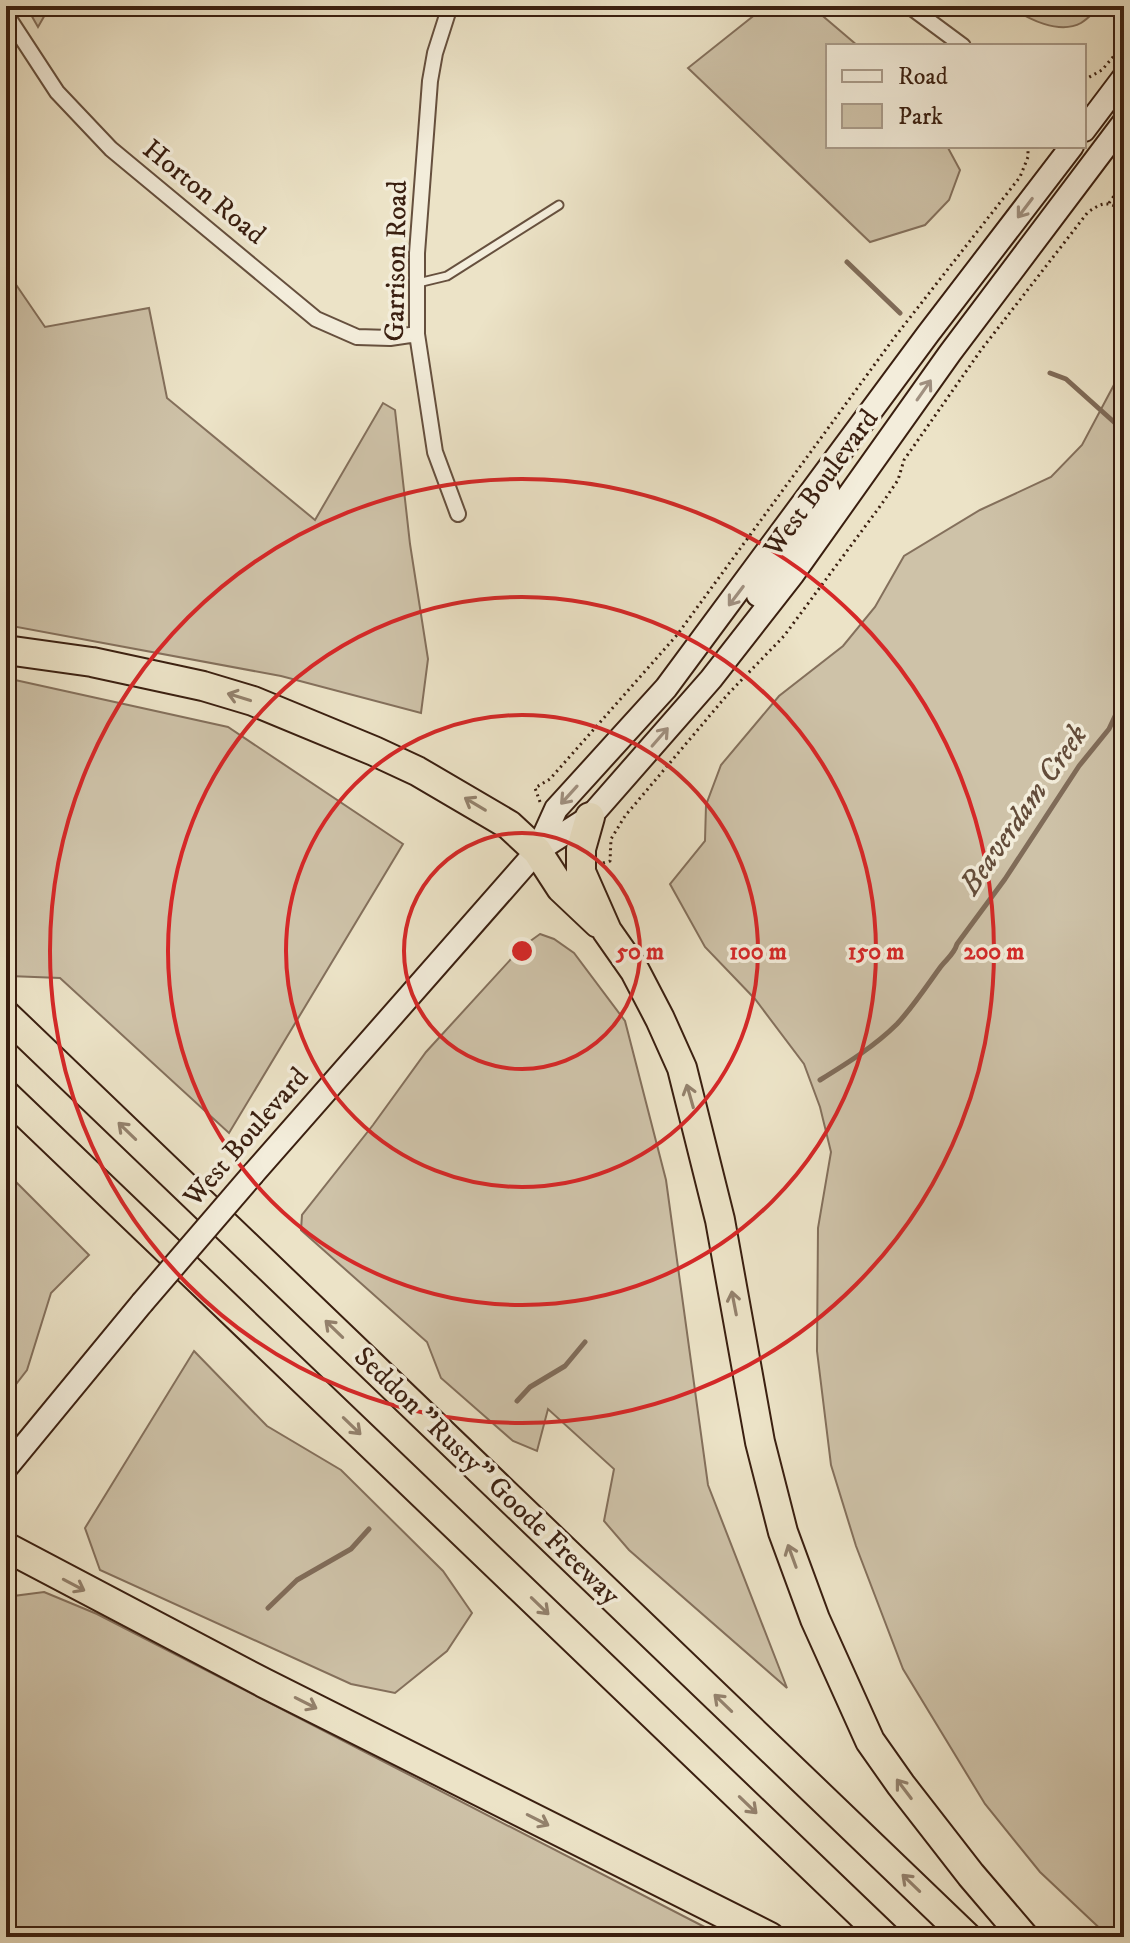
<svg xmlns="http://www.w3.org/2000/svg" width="1130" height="1943" font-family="'IM FELL DW Pica',serif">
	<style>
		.green { fill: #cec2a8; stroke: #84705c; stroke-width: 2 }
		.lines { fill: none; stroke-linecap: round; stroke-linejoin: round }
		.stream { stroke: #806c59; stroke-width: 5 }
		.lane-casing { stroke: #66503e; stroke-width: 11 }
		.street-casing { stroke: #66503e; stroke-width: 18 }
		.secondary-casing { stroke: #3a1f10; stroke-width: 26 }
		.highway-casing { stroke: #3a1f10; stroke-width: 32 }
		.path { stroke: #3a1f10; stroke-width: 3; stroke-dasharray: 2 4; stroke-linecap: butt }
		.lane { stroke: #f3eddb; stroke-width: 7 }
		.street { stroke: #f3eddb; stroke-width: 14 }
		.secondary { stroke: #f3eddb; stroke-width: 22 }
		.highway { stroke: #ece3c7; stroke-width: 28 }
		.secondary-bridge-casing { stroke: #3a1f10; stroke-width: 26; stroke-linecap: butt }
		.secondary-bridge { stroke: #f3eddb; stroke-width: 22 }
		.oneway { stroke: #a09080 }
		.oneway2 { stroke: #93816c }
		.ring { fill: none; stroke: #d62828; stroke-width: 4 }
		.labels { text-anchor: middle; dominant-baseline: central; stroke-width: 7; stroke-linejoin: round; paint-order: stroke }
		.street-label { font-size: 28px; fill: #3a1f10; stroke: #f3eddb }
		.water-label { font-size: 30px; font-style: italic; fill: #634c3a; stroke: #f3eddb }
		.centre { fill: #d62828; stroke: #f3eddb; stroke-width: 4 }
		.ring-label { font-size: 24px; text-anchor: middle; font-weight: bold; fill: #d62828; stroke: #f3eddb; stroke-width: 7; stroke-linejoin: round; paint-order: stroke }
	</style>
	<rect width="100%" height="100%" fill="#ece3c7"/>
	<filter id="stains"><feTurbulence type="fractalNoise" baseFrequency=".0025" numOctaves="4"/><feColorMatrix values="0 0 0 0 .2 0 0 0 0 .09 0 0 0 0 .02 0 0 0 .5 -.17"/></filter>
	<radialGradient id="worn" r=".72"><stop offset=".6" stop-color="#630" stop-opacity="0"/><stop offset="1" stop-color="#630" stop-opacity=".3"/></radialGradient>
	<path class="green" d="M26 6H50L38 27Z
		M766 6H811L858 46H828V146H947L960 170 949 200 925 225 870 242 688 68Z
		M1009 6H1101C1095 11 1088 19 1081 23 1059 35 1028 19 1009 6Z
		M6 270 45 327 149 308 167 398 315 520 383 403 395 410 410 544 428 659 421 713 281 676 6 625Z
		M1124 366V1937H1109L1040 1872 985 1804 903 1669 856 1546 831 1465 817 1351 818 1228 831 1152 820 1107 804 1064 755 999 705 947 670 884 705 841 706 805 721 765 779 696 843 646 875 607 904 556 980 510 1051 477 1082 445Z
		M6 678 228 727 403 844 229 1133 60 978 9 976 6 972Z
		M540 934 554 939 574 953 625 1021 666 1180 708 1485 787 1688 629 1550 604 1521 614 1469 548 1409 537 1451 513 1441 441 1378 427 1342 301 1230 302 1215 373 1125 426 1052 522 947Z
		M6 1172 89 1255 51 1293 27 1370 6 1397Z
		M194 1351 267 1426 341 1470 443 1571 472 1613 447 1651 395 1693 351 1684 100 1570 85 1528Z
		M44 1592 97 1614 724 1937H14L6 1923V1597Z"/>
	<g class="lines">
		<path class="stream" d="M847 262 900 313
			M1050 373 1066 379 1124 431
			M820 1080C846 1064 875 1046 897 1024 912 1008 926 987 939 969 945 960 954 955 957 944L1005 879 1079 766 1109 729 1124 697
			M517 1401 530 1387 565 1366 585 1342
			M268 1608 297 1580 351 1549 369 1529"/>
		<defs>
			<path id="lane" d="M418 283 447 276 559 205"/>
			<path id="street" d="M450 6 435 53 430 81 417 253V334L435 452 458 514
				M909 6 963 46
				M6 14 57 92 111 149 316 319 357 337 390 338 417 334"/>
			<path id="secondary" d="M1084 130 1124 77
				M758 595 819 513 828 490 824 480
				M537 851 590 817 711 679 793 574 950 353 1124 122
				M253 1174 537 851 556 809 666 688 928 334 1072 146
				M6 1468 142 1303"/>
			<path id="highway" d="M6 650 92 662 203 686 253 701 374 751 417 771 509 825 537 851 561 888 598 923
				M590 817 581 849V872L607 931 635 971 660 1019 682 1068 720 1220 760 1442 783 1532 815 1619 870 1741 901 1785 971 1875 1024 1937
				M6 1015 967 1937
				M6 1095 885 1937
				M6 1547 264 1683 770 1937"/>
		</defs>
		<use href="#lane" class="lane-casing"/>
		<use href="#street" class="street-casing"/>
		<use href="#secondary" class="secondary-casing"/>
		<use href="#highway" class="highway-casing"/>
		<path class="path" d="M1084 80 1102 70 1124 44
			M1109 203 1124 182
			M540 802 535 788 550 779 677 635 894 338 1020 177 1028 157V146
			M603 863 610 861 611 839 625 816 728 694 784 636 881 505 898 480 904 460 981 350 1088 212C1105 201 1106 202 1124 210"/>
		<use href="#lane" class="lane"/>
		<use href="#street" class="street"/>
		<use href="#secondary" class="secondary"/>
		<use href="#highway" class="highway"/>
		<defs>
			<path id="secondary-bridge" d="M142 1303 253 1174"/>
		</defs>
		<use href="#secondary-bridge" class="secondary-bridge-casing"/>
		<use href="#secondary-bridge" class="secondary-bridge"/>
	</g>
	<defs><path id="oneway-shaft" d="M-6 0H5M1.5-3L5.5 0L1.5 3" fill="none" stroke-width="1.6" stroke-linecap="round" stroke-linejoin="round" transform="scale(2)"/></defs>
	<g class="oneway">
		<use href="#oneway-shaft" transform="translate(1025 208) rotate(127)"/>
		<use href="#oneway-shaft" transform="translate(924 390) rotate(-55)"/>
		<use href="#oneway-shaft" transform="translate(736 596) rotate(127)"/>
		<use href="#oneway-shaft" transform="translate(660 737) rotate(-49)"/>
		<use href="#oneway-shaft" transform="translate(569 795) rotate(132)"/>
	</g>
	<g class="oneway2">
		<use href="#oneway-shaft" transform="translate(239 697) rotate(-163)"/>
		<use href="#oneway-shaft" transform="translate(475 804) rotate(-149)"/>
		<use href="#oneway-shaft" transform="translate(690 1096) rotate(-106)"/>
		<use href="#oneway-shaft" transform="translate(127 1131) rotate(-136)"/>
		<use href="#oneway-shaft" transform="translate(734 1303) rotate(-101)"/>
		<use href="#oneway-shaft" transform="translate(334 1329) rotate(-136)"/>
		<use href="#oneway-shaft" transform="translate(352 1426) rotate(44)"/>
		<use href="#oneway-shaft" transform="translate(792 1556) rotate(-110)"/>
		<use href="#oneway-shaft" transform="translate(74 1585) rotate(28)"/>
		<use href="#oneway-shaft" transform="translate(540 1606) rotate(44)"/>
		<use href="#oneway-shaft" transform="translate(306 1703) rotate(27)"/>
		<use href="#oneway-shaft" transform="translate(723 1703) rotate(-136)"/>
		<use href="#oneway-shaft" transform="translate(904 1789) rotate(-127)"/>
		<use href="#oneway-shaft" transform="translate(748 1805) rotate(44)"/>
		<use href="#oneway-shaft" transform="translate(538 1820) rotate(27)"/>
		<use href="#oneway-shaft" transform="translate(911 1883) rotate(-136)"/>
	</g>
	<g class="ring">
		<circle cx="522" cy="951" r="118"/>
		<circle cx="522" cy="951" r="236"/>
		<circle cx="522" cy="951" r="354"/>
		<circle cx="522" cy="951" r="472"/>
	</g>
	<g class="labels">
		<g class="street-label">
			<text transform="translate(204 192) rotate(39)">Horton Road</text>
			<text transform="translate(396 261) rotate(-89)">Garrison Road</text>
			<text transform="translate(821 483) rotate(-54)">West Boulevard</text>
			<text transform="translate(246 1137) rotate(-49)">West Boulevard</text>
			<text transform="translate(487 1476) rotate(44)">Seddon "Rusty" Goode Freeway</text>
		</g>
		<g class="water-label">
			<text transform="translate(1024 810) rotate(-55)">Beaverdam Creek</text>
		</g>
	</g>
	<circle cx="522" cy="951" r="12" class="centre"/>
	<g class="ring-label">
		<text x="640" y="959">50 m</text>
		<text x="758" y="959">100 m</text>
		<text x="876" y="959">150 m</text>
		<text x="994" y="959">200 m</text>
	</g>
	<rect width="1130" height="1943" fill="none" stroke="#ece3c7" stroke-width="32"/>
	<rect x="8" y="8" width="1114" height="1927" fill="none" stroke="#3a1f10" stroke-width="4"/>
	<rect x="16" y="16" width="1098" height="1911" fill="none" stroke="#3a1f10" stroke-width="2"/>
	<rect x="826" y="44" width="260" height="104" fill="#f3eddb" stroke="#a99b8a" stroke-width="2"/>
	<rect x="842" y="70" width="40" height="12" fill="#f3eddb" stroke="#a99b8a" stroke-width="2"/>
	<text x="898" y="84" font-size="24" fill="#3a1f10">Road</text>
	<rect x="842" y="104" width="40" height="24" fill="#cec2a8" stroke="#a99b8a" stroke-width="2"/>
	<text x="898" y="124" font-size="24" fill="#3a1f10">Park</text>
	<rect width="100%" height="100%" filter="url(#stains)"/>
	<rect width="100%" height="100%" fill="url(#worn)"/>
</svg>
